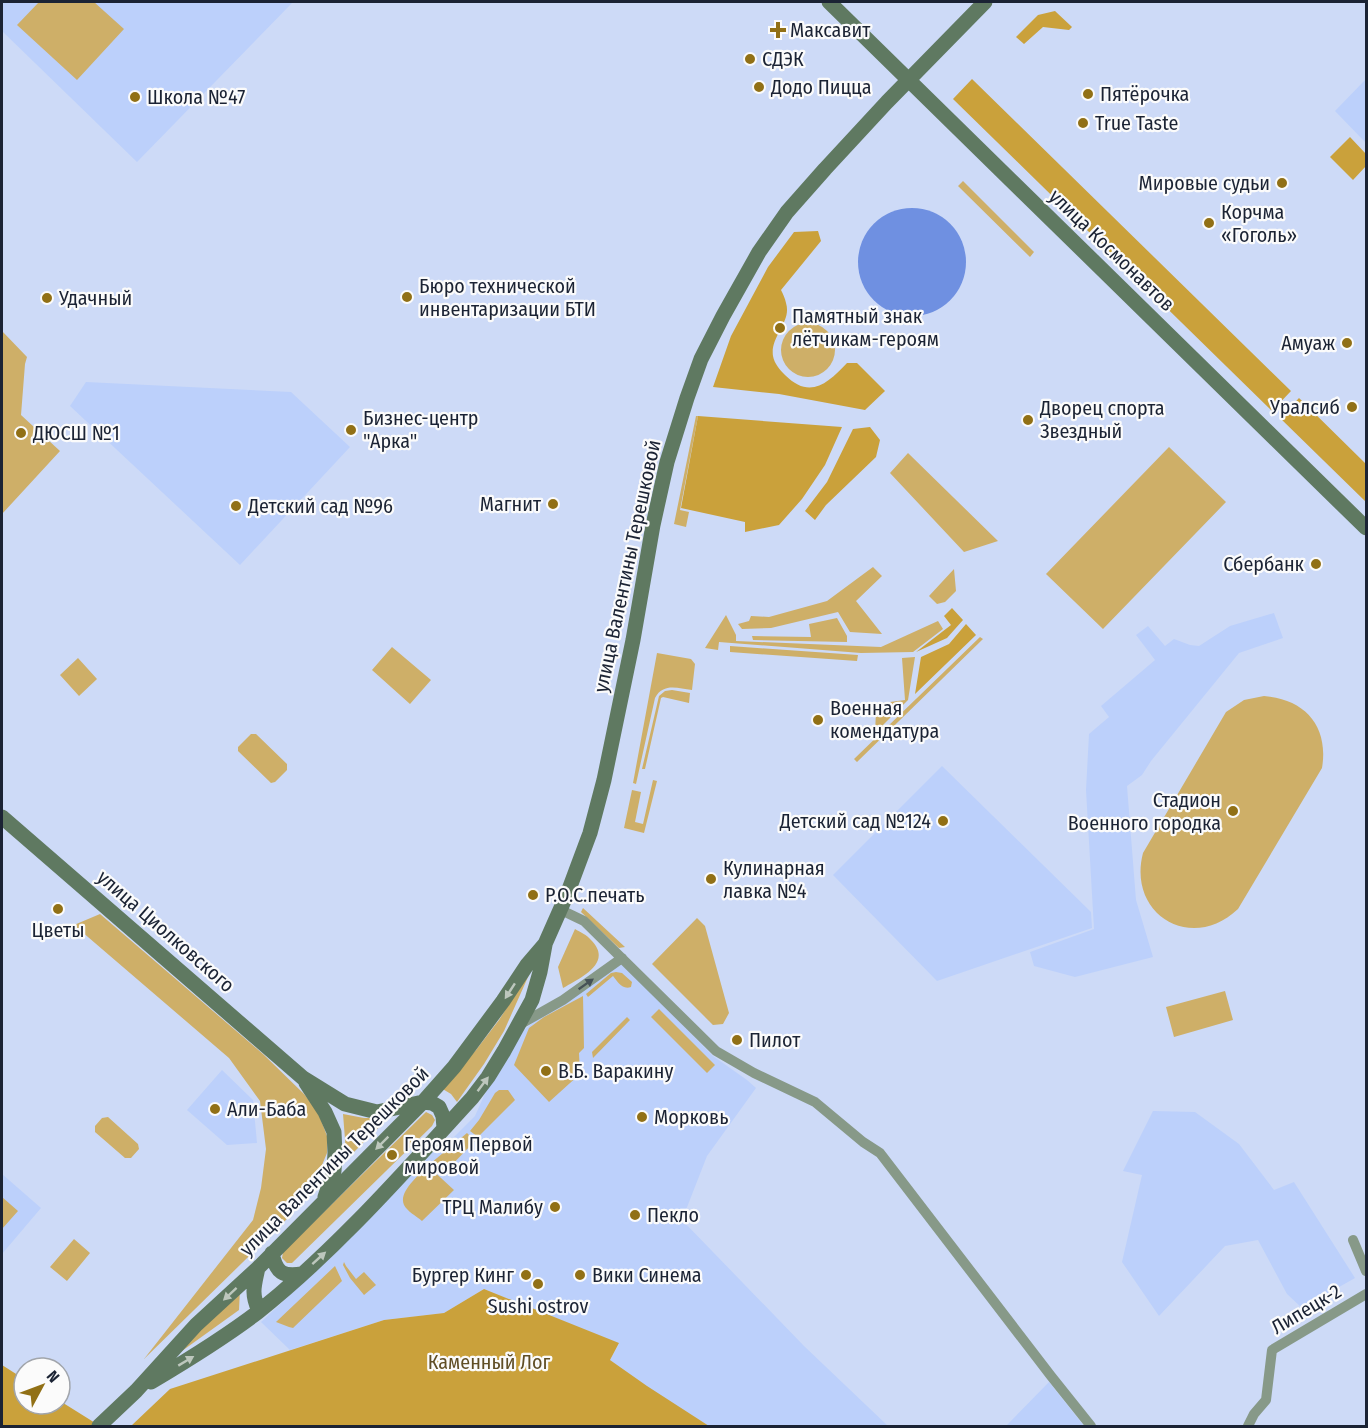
<svg xmlns="http://www.w3.org/2000/svg" width="1368" height="1428" font-family="'Fira Sans Condensed',sans-serif">
	<style>
		.built { fill: #bcd0fb }
		.green { fill: #ceaf68 }
		.forest { fill: #caa13b }
		.water { fill: #6f90e1 }
		.lines { fill: none; stroke-linecap: round; stroke-linejoin: round }
		.minor { stroke: #879988; stroke-width: 10 }
		.secondary { stroke: #5f7961; stroke-width: 15 }
		.oneway { fill: #465256 }
		.oneway2 { fill: #bdc7bd }
		.poi-dot { fill: #917016; stroke: #fbfbfb; stroke-width: 2 }
		.labels { text-anchor: middle; dominant-baseline: central; stroke-width: 4.5; stroke-linejoin: round; paint-order: stroke }
		.poi-label { font-size: 20px; fill: #1b2334; stroke: #fbfbfb; text-anchor: start }
		.street-label { font-size: 20px; fill: #1b2334; stroke: #fbfbfb }
		.park-label { font-size: 20px; fill: #604e25; stroke: #fbfbfb }
	</style>
	<rect width="100%" height="100%" fill="#cddaf7"/>
	<path class="built" d="M2 2H293L137 162 2 31Z
		M1366 79V143L1335 111Z
		M86 382 291 392 350 447 240 565 70 406Z
		M1274 613 1283 638 1239 653 1151 761 1142 775 1127 786 1136 900 1153 957 1075 977 1034 966 1030 952 1094 929 1086 790 1089 734 1109 717 1101 706 1155 660 1136 635 1148 626 1165 646 1174 639 1190 645 1199 646 1230 626Z
		M942 766 1091 912 1092 928 937 981 833 875Z
		M622 963 713 1056 747 1080 756 1088 707 1156 682 1220 804 1346 888 1426H709L647 1387 610 1360 619 1344 484 1289 444 1313 384 1320 290 1350 261 1322 333 1255 437 1147 453 1138 475 1116 487 1089 525 1029 543 1015Z
		M222 1070 253 1100 257 1143 227 1145 187 1110Z
		M1153 1111 1195 1112 1239 1144 1274 1190 1294 1182 1355 1278 1302 1308 1287 1294 1258 1240 1225 1246 1159 1316 1122 1262 1142 1175 1123 1171Z
		M2 1174 41 1208 2 1254Z
		M1049 1382 1084 1426H1006Z"/>
	<path class="green" d="M39 2H94L124 29 77 80 17 25Z
		M963 181 1034 252 1030 257 958 186Z
		M781 350a27 27 0 1 1 54 0a27 27 0 1 1-54 0Z
		M2 331 27 357 25 364 21 415 60 451 2 514Z
		M696 416H698L680 510 689 512 686 527 674 524Z
		M1169 447 1226 502 1103 629 1046 574Z
		M908 453 998 541 964 552 890 473Z
		M873 567 882 576 856 601 882 634 850 632 838 612 771 628 742 629 738 624 749 621 751 616 769 617 827 601Z
		M954 569 956 591 945 602 937 604 929 596Z
		M726 615 736 635V641L881 647 938 621 943 629 913 652 861 653 719 642 718 650 705 648Z
		M837 618 847 636V642L753 640 752 636 811 637 809 624Z
		M980 637 983 639 857 762 854 759Z
		M730 646 858 655 857 661 730 652Z
		M392 647 431 680 410 704 372 670Z
		M657 653 691 659 695 664 692 690C677 688 663 683 655 698L636 784 633 783Z
		M915 657 908 700 875 733 876 711 875 704 905 700 902 658Z
		M78 658 97 679 79 696 60 675Z
		M672 690 690 693 689 703 663 697 661 698 645 769H642L659 696 665 691Z
		M1264 696C1305 699 1329 726 1322 768L1238 909C1192 953 1127 915 1143 853L1226 712 1244 700Z
		M251 734H256L287 764V770L275 782 271 783 238 751V747Z
		M653 780 657 781 644 833 624 828 632 790 641 792 635 822 643 824Z
		M583 908 625 947 619 948 581 912Z
		M100 914 263 1054 304 1094 318 1112 327 1136V1153L315 1182 290 1216 144 1359 253 1220 261 1188 266 1149 260 1101 229 1058 74 925Z
		M697 918 705 926 729 1013 723 1024 713 1025 652 964Z
		M575 929C580 932 587 935 591 940 614 963 580 978 563 988L558 967Z
		M532 968 504 1031 484 1064 457 1102 451 1094 441 1088 476 1050 499 1020Z
		M616 972 622 973 632 982 631 987C622 990 618 982 613 976L588 997 586 994 611 973Z
		M1225 991 1233 1020 1174 1037 1166 1007Z
		M583 996 584 1048 579 1053 580 1074 549 1102 514 1065 529 1028 544 1017Z
		M659 1009 715 1065 707 1073 651 1017Z
		M627 1017 630 1020 593 1058 592 1052Z
		M499 1090H508L515 1100 478 1137 470 1131 479 1120 495 1093Z
		M426 1112 432 1115 435 1120 432 1126 292 1263H287L282 1258 283 1252Z
		M343 1114 364 1118H388L346 1160 345 1139Z
		M108 1117 138 1144 139 1149 131 1158H125L95 1132V1126L102 1118Z
		M467 1133 475 1141 444 1173 431 1163Z
		M428 1166 454 1190 422 1221C416 1216 407 1211 404 1205 398 1192 419 1175 428 1166Z
		M2 1197 18 1211 2 1229Z
		M74 1239 90 1253 67 1281 50 1267Z
		M344 1262 346 1266 356 1279 364 1272 376 1285 364 1295 350 1278 343 1265Z
		M335 1266 342 1281 293 1328 289 1327 276 1322Z
		M240 1289 239 1310 175 1356Z"/>
	<path class="forest" d="M1055 11 1072 27 1069 30 1043 27 1024 44 1016 37 1038 15Z
		M972 79 1291 391 1272 411 953 99Z
		M1350 137 1366 154V166L1353 180 1330 157Z
		M818 231 821 241 781 290C783 294 785 298 786 303 792 322 770 336 773 356 774 363 780 370 785 375 810 400 828 383 847 363H857L885 391 865 410 779 394 713 387 731 336 768 267 794 232Z
		M1299 398 1366 464V502L1280 418Z
		M698 416 842 427 825 465 802 499 779 525 745 532V522L681 508Z
		M870 427 880 440 876 457 826 505 815 520 805 511 827 482 853 429Z
		M952 608 963 620 947 638 916 652 951 625 944 616Z
		M966 624 976 635 915 694 921 657 949 644Z
		M484 1289 619 1343 610 1360 647 1386 709 1426H131L170 1389 384 1320 444 1313Z
		M2 1365 24 1379V1404H60V1401L100 1426H2Z"/>
	<path class="water" d="M858 262a54 54 0 1 1 108 0a54 54 0 1 1-108 0Z"/>
	<g class="lines">
		<path class="minor" d="M561 910 584 921 716 1051 754 1073 815 1102 863 1142 880 1153 1051 1376 1091 1426
			M519 1025 563 1000 622 958
			M1353 1240 1366 1271
			M1248 1426 1254 1414 1266 1400 1272 1350 1366 1294"/>
		<path class="secondary" d="M829 2 1366 528
			M2 817 303 1078 345 1104 377 1112 423 1102 432 1103 439 1107 443 1116 444 1128
			M306 1083 325 1112 334 1132 335 1153 334 1171 325 1197
			M272 1253C276 1273 283 1277 302 1274
			M258 1268C254 1286 251 1294 259 1311
			M151 1382C188 1360 224 1338 258 1312 337 1249 404 1172 472 1098L488 1077 504 1051 532 1000 540 972 545 945
			M99 1426 136 1391 196 1325 258 1268 423 1102 454 1067 503 1001 527 965 545 944 568 892 590 833 604 780 633 640 653 525 667 462 687 398 701 359 723 316 759 252 787 212 825 169 887 102 985 2"/>
	</g>
	<defs><path id="oneway-solid" d="M-6-.8H1V-3.2L6.5 0L1 3.2V.8H-6Z" transform="scale(1.5)"/></defs>
	<use class="oneway" href="#oneway-solid" transform="translate(586 984) rotate(-35)"/>
	<g class="oneway2">
		<use href="#oneway-solid" transform="translate(510 991) rotate(123)"/>
		<use href="#oneway-solid" transform="translate(483 1084) rotate(-53)"/>
		<use href="#oneway-solid" transform="translate(382 1143) rotate(135)"/>
		<use href="#oneway-solid" transform="translate(319 1258) rotate(-42)"/>
		<use href="#oneway-solid" transform="translate(230 1294) rotate(137)"/>
		<use href="#oneway-solid" transform="translate(186 1361) rotate(-31)"/>
	</g>
	<g class="poi-dot">
		<path d="M775 21h6v6h6v6h-6v6h-6v-6h-6v-6h6z"/>
		<circle cx="750" cy="59" r="6"/>
		<circle cx="759" cy="87" r="6"/>
		<circle cx="1088" cy="94" r="6"/>
		<circle cx="135" cy="97" r="6"/>
		<circle cx="1083" cy="123" r="6"/>
		<circle cx="1282" cy="183" r="6"/>
		<circle cx="1209" cy="223" r="6"/>
		<circle cx="407" cy="297" r="6"/>
		<circle cx="47" cy="298" r="6"/>
		<circle cx="780" cy="328" r="6"/>
		<circle cx="1347" cy="343" r="6"/>
		<circle cx="1352" cy="407" r="6"/>
		<circle cx="1028" cy="420" r="6"/>
		<circle cx="351" cy="430" r="6"/>
		<circle cx="21" cy="433" r="6"/>
		<circle cx="553" cy="504" r="6"/>
		<circle cx="236" cy="506" r="6"/>
		<circle cx="1316" cy="564" r="6"/>
		<circle cx="818" cy="720" r="6"/>
		<circle cx="1233" cy="811" r="6"/>
		<circle cx="943" cy="821" r="6"/>
		<circle cx="711" cy="879" r="6"/>
		<circle cx="533" cy="895" r="6"/>
		<circle cx="58" cy="909" r="6"/>
		<circle cx="737" cy="1040" r="6"/>
		<circle cx="546" cy="1071" r="6"/>
		<circle cx="215" cy="1109" r="6"/>
		<circle cx="642" cy="1117" r="6"/>
		<circle cx="392" cy="1155" r="6"/>
		<circle cx="555" cy="1207" r="6"/>
		<circle cx="635" cy="1215" r="6"/>
		<circle cx="526" cy="1275" r="6"/>
		<circle cx="580" cy="1275" r="6"/>
		<circle cx="538" cy="1284" r="6"/>
	</g>
	<g class="labels">
		<g class="poi-label">
			<text x="790" y="30">Максавит</text>
			<text x="762" y="59">СДЭК</text>
			<text x="771" y="87">Додо Пицца</text>
			<text x="1100" y="94">Пятёрочка</text>
			<text x="147" y="97">Школа №47</text>
			<text x="1095" y="123">True Taste</text>
			<text x="1270" y="183" text-anchor="end">Мировые судьи</text>
			<text x="1221" y="212">Корчма<tspan x="1221" dy="23">«Гоголь»</tspan></text>
			<text x="419" y="286">Бюро технической<tspan x="419" dy="23">инвентаризации БТИ</tspan></text>
			<text x="59" y="298">Удачный</text>
			<text x="792" y="316">Памятный знак<tspan x="792" dy="23">лётчикам-героям</tspan></text>
			<text x="1335" y="343" text-anchor="end">Амуаж</text>
			<text x="1340" y="407" text-anchor="end">Уралсиб</text>
			<text x="1040" y="408">Дворец спорта<tspan x="1040" dy="23">Звездный</tspan></text>
			<text x="363" y="418">Бизнес-центр<tspan x="363" dy="23">"Арка"</tspan></text>
			<text x="33" y="433">ДЮСШ №1</text>
			<text x="541" y="504" text-anchor="end">Магнит</text>
			<text x="248" y="506">Детский сад №96</text>
			<text x="1304" y="564" text-anchor="end">Сбербанк</text>
			<text x="830" y="708">Военная<tspan x="830" dy="23">комендатура</tspan></text>
			<text x="1221" y="800" text-anchor="end">Стадион<tspan x="1221" dy="23">Военного городка</tspan></text>
			<text x="931" y="821" text-anchor="end">Детский сад №124</text>
			<text x="723" y="868">Кулинарная<tspan x="723" dy="23">лавка №4</tspan></text>
			<text x="545" y="895">Р.О.С.печать</text>
			<text x="58" y="930" text-anchor="middle">Цветы</text>
			<text x="749" y="1040">Пилот</text>
			<text x="558" y="1071">В.Б. Варакину</text>
			<text x="227" y="1109">Али-Баба</text>
			<text x="654" y="1117">Морковь</text>
			<text x="404" y="1144">Героям Первой<tspan x="404" dy="23">мировой</tspan></text>
			<text x="543" y="1207" text-anchor="end">ТРЦ Малибу</text>
			<text x="647" y="1215">Пекло</text>
			<text x="514" y="1275" text-anchor="end">Бургер Кинг</text>
			<text x="592" y="1275">Вики Синема</text>
			<text x="538" y="1306" text-anchor="middle">Sushi ostrov</text>
		</g>
		<g class="street-label">
			<text transform="translate(1112 250) rotate(44)">улица Космонавтов</text>
			<text transform="translate(627 566) rotate(-78)">улица Валентины Терешковой</text>
			<text transform="translate(166 931) rotate(41)">улица Циолковского</text>
			<text transform="translate(334 1161) rotate(-45)">улица Валентины Терешковой</text>
			<text transform="translate(1306 1309) rotate(-31)">Липецк-2</text>
		</g>
		<g class="park-label">
			<text x="489" y="1362">Каменный Лог</text>
		</g>
	</g>
	<rect width="1368" height="1428" fill="none" stroke="#1b2334" stroke-width="6"/>
	<g transform="translate(42 1386) rotate(49)"><circle r="28" fill="#fbfbfb" stroke="#a1a5ab" stroke-width="1.5"/>
	<path d="M0-4.5L10 22L0 15L-10 22Z" fill="#917016"/>
	<text y="-9" font-size="16" font-weight="bold" text-anchor="middle" fill="#1b2334">N</text>
	</g>
</svg>
